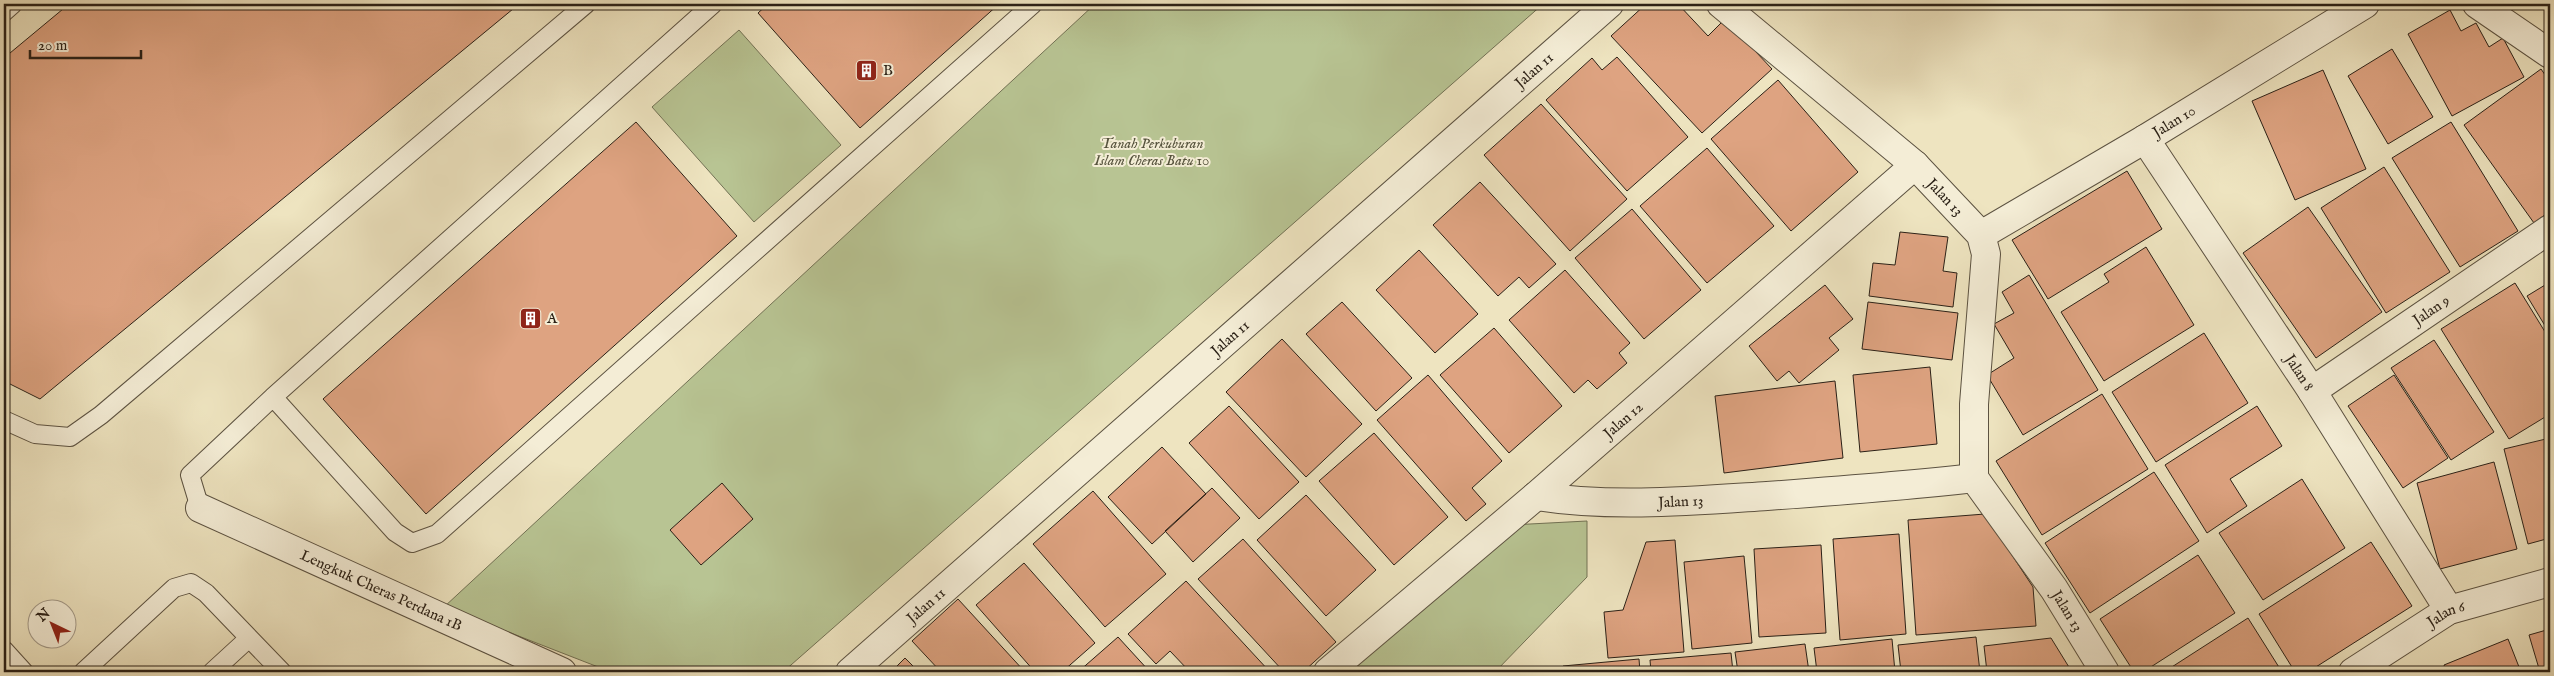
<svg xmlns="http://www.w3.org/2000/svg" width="2554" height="676" font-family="'IM FELL English',serif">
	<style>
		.green { fill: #b8c493; stroke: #727255 }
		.building { fill: #dea381; stroke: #2b2117 }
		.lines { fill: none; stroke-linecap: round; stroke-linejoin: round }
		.lane-casing { stroke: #5c5241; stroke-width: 20 }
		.street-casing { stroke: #5c5241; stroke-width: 30 }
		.lane { stroke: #f4edd6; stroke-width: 18 }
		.street { stroke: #f4edd6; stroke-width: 28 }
		.labels { text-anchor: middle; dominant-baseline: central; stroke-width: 4; stroke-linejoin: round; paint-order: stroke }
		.poi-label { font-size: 15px; fill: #2b2117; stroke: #f4edd6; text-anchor: start }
		.street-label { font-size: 15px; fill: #2b2117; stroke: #f4edd6 }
		.park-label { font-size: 15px; font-style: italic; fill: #55523c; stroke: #f4edd6 }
	</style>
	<rect width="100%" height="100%" fill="#eee4c0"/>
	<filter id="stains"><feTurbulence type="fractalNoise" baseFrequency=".004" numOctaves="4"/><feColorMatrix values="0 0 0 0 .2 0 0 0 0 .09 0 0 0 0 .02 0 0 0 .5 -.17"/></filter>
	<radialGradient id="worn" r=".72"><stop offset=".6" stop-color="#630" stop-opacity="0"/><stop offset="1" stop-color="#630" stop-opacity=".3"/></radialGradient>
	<path class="green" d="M1095 4H1543L783 672H611L444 607Z
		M739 30 841 145 754 222 652 107Z
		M1587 521V577L1495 672H1348L1511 525Z"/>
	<path class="building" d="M69 4H519L40 399 4 381V58Z
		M768 4H999L860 128 758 13Z
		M1646 4H1678L1708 36 1725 19 1772 69 1702 133 1611 36Z
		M2450 10 2461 31 2476 23 2489 47 2503 38 2524 77 2452 116 2408 34Z
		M2392 49 2433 117 2388 144 2348 76Z
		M1617 57 1688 137 1627 191 1546 100 1592 58 1602 70Z
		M2541 69 2550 82V211L2534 223 2464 125Z
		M2323 70 2366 169 2295 200 2252 101Z
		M1778 80 1858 172 1791 231 1711 139Z
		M1541 104 1627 199 1570 251 1484 155Z
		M636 122 737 236 426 514 323 399Z
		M2451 122 2518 231 2460 267 2392 158Z
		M1707 148 1774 226 1707 283 1640 206Z
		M2384 167 2450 272 2386 313 2321 208Z
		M2127 171 2162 229 2048 299 2012 240Z
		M1480 182 1556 264 1529 288 1519 277 1498 296 1433 225Z
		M2308 207 2382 312 2316 358 2243 253Z
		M1632 209 1701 290 1644 339 1575 258Z
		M1900 232 1948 237 1943 271 1957 273 1953 307 1869 296 1873 263 1895 265Z
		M2146 247 2194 325 2104 381 2061 312 2109 282 2104 274Z
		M1419 250 1478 314 1435 353 1376 290Z
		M1565 270 1630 343 1619 353 1627 363 1597 389 1588 380 1574 393 1509 320Z
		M2029 275 2098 390 2023 435 1987 375 2014 358 1994 324 2014 313 2002 292Z
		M2550 282V334L2527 296Z
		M2515 283 2550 340V414L2509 439 2441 329Z
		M1825 285 1853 319 1829 338 1839 350 1799 383 1789 371 1777 381 1749 346Z
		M1342 302 1412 378 1376 411 1306 334Z
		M1868 302 1958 313 1952 360 1862 349Z
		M1494 328 1562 406 1509 453 1440 375Z
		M2204 333 2248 403 2156 462 2112 392Z
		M1282 339 1362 424 1306 477 1226 392Z
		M2434 340 2494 432 2451 460 2391 368Z
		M1930 367 1937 444 1860 452 1853 375Z
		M1428 375 1502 461 1472 488 1486 504 1466 521 1377 420Z
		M2394 375 2448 458 2403 488 2348 406Z
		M1835 381 1843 458 1724 473 1715 396Z
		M2102 394 2148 469 2042 535 1996 461Z
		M1229 406 1299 482 1259 519 1189 443Z
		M2257 406 2282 446 2230 479 2247 506 2207 533 2165 465Z
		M1374 433 1448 517 1394 565 1319 481Z
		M2550 438V538L2528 544 2504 449Z
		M1162 447 1206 494 1152 544 1108 497Z
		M2494 462 2517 549 2440 569 2417 483Z
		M2154 472 2199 541 2090 613 2045 543Z
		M2302 479 2345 548 2263 600 2219 533Z
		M722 483 753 519 701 565 670 530Z
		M1212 488 1240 518 1193 562 1165 531Z
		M1093 491 1166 574 1105 627 1033 544Z
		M1306 495 1376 570 1326 616 1257 540Z
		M1985 514 2033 587 2036 626 1916 635 1908 520Z
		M1899 534 1906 634 1840 640 1833 539Z
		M1243 539 1336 642 1303 672H1284L1198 579Z
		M1675 540 1684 652 1608 658 1604 612 1623 610 1646 542Z
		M2371 542 2412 606 2308 672H2295L2259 614Z
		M1821 545 1826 633 1759 637 1754 549Z
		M2198 555 2235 613 2143 672H2134L2100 619Z
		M1744 556 1752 643 1692 649 1684 562Z
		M1024 563 1095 643 1062 672H1035L976 605Z
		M1186 581 1270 672H1190L1170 651 1156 664 1128 634Z
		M958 599 1025 672H941L912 641Z
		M2248 618 2282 672H2164Z
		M2550 629V672H2540L2529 635Z
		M1118 637 1150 672H1078Z
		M1976 637 1980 672H1901L1898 645Z
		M2051 638 2072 672H1987L1984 646Z
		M1892 639 1895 672H1817L1814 648Z
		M2508 639 2521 672H2446L2444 665Z
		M1805 644 1809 672H1738L1735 652Z
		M1731 653 1733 672H1651L1650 660Z
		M905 658 919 672H891Z
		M1639 659 1640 672H1564L1563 666Z"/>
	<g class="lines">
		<defs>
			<path id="lane" d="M4 12 13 4
				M273 397 395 532 412 543 437 534 1033 4
				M4 420 35 434 70 437 101 415 586 4
				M200 508 190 475 273 397 713 4
				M4 650 24 672
				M83 672 174 588 191 583 206 593 282 672
				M212 672 248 639"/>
			<g id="street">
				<path id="s1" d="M1721 4 1915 165 1981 235 1986 254 1974 404V478L2054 589 2105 672"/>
				<path d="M2477 4 2550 54"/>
				<path id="s2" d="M2145 139 2312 391 2449 610"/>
				<path id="s3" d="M1981 235 2145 139 2365 4"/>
				<path id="s4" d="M2312 391 2550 229"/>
				<path id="s5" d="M1536 496C1612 508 1691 501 1767 496 1836 491 1905 486 1974 478"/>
				<path id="s6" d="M200 508 562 672"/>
				<path id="s7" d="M850 672 1609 4"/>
				<path id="s8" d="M1328 672 1536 496 1915 165"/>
				<path id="s9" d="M2353 672 2449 610 2550 582"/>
			</g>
		</defs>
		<use href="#lane" class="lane-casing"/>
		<use href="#street" class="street-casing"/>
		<use href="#lane" class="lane"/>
		<use href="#street" class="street"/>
	</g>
	<defs>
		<symbol id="building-square" viewBox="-11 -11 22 22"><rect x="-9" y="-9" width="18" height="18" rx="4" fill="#8f2418" stroke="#f4edd6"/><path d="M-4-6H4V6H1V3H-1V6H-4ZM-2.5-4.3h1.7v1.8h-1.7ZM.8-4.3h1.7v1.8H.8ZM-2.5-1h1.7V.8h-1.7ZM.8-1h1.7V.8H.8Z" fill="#fff"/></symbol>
	</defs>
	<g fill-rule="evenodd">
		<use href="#building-square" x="854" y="58" width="25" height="25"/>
		<use href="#building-square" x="518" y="306" width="25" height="25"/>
	</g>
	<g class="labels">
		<g class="poi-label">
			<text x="883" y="70">B</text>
			<text x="547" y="318">A</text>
		</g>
		<g class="street-label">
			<text stroke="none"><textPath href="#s7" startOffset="911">Jalan 11</textPath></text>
			<text stroke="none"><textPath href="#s3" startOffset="224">Jalan 10</textPath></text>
			<text stroke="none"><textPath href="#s1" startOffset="296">Jalan 13</textPath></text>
			<text stroke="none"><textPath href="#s4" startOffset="144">Jalan 9</textPath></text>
			<text stroke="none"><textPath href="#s7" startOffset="506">Jalan 11</textPath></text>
			<text stroke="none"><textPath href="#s2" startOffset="280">Jalan 8</textPath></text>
			<text stroke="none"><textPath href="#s8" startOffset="388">Jalan 12</textPath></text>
			<text stroke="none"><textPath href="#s5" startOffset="145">Jalan 13</textPath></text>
			<text stroke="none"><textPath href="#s6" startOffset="199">Lengkuk Cheras Perdana 1B</textPath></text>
			<text stroke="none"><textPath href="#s7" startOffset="101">Jalan 11</textPath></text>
			<text stroke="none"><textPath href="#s1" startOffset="755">Jalan 13</textPath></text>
			<text stroke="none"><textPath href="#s9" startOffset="110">Jalan 6</textPath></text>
		</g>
		<g class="park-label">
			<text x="1152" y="143">Tanah Perkuburan<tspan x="1152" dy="17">Islam Cheras Batu 10</tspan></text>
		</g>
	</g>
	<rect width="2554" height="676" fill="none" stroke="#eee4c0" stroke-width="20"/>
	<rect x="5" y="5" width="2544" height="666" fill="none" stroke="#2b2117" stroke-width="2.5"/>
	<rect x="10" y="10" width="2534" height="656" fill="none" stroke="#2b2117"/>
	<g transform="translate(52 624) rotate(317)"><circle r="24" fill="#f4edd6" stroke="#a49b8a"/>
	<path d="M0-4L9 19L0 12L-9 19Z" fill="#8f2418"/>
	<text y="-8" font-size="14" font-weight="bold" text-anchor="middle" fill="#2b2117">N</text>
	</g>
	<path d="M30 50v8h111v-8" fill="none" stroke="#2b2117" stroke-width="2.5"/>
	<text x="38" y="50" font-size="15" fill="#2b2117" stroke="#f4edd6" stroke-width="4" paint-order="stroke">20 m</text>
	<rect width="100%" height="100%" filter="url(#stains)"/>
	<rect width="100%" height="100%" fill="url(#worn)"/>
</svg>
